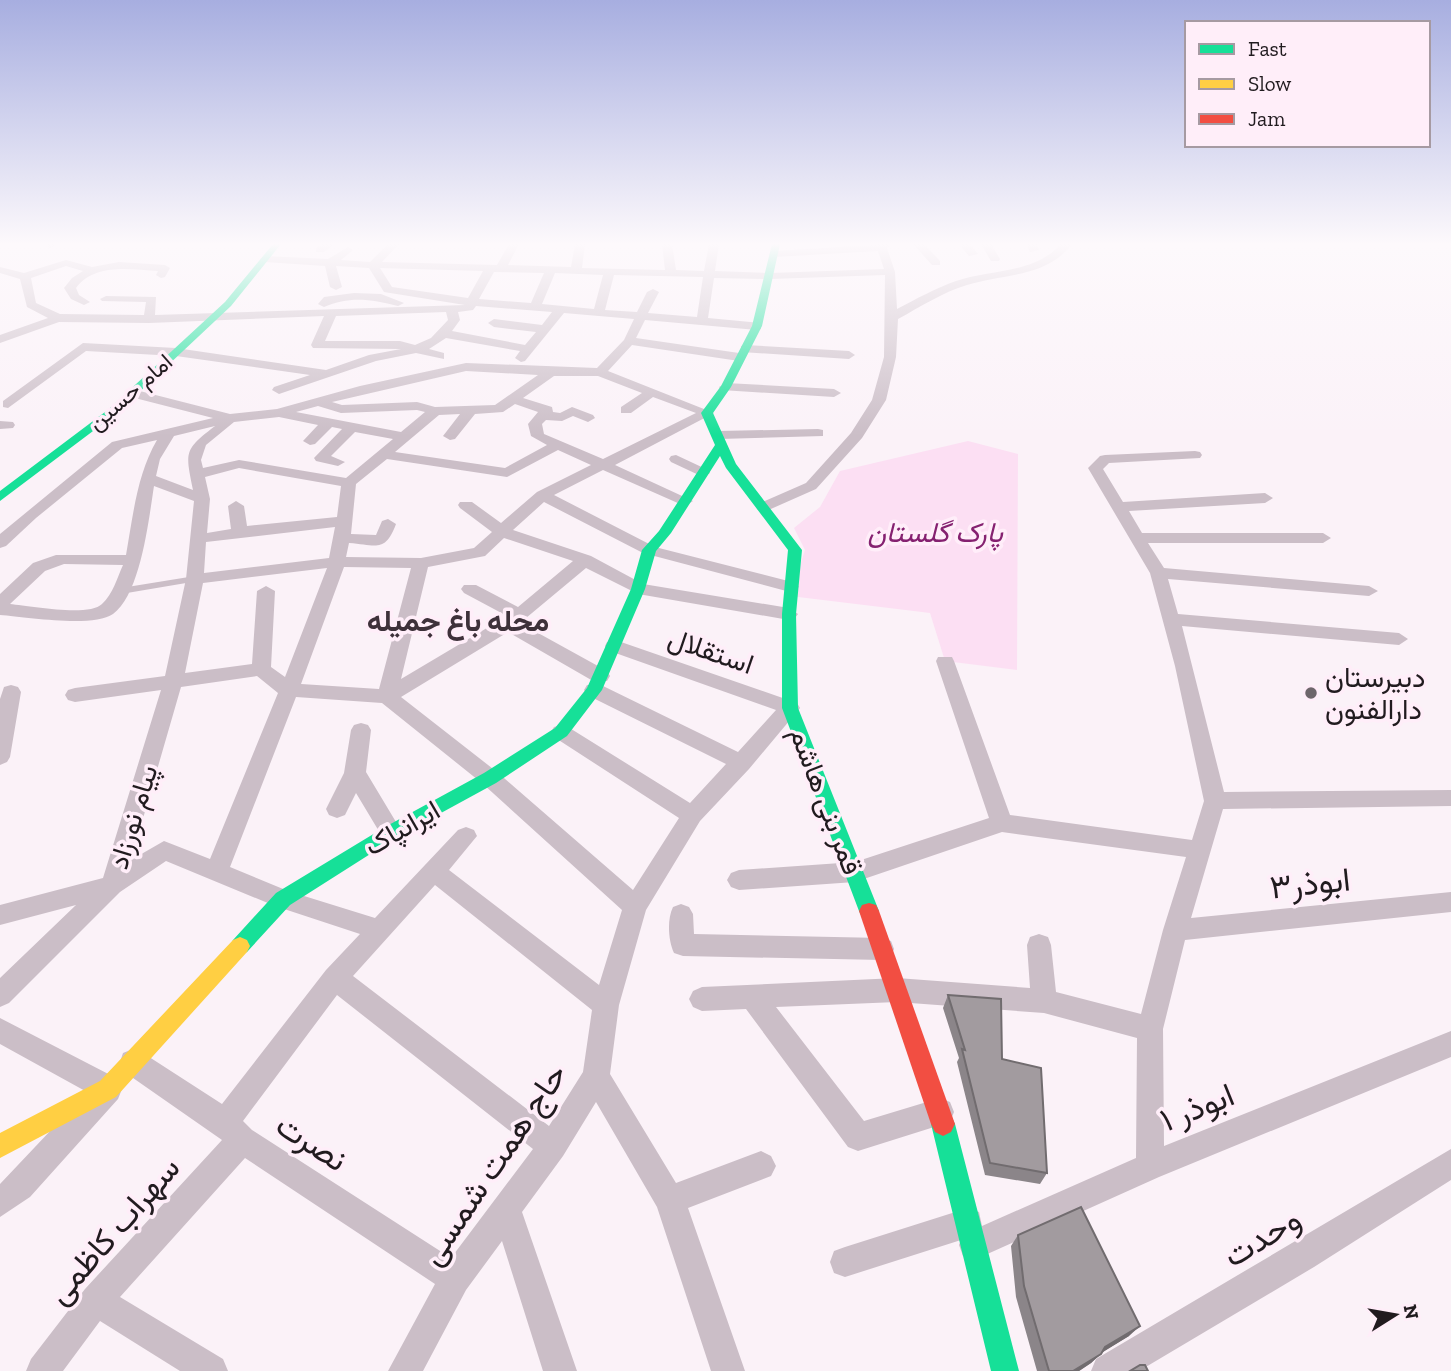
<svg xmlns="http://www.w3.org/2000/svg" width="1451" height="1371" font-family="'Zilla Slab',Vazirmatn,serif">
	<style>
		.green { fill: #fcdff3 }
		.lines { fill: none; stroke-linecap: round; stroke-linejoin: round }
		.lane { fill: #cbbec7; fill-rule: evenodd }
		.street { fill: #cbbec7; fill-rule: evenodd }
		.fast { fill: #16e098; fill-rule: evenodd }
		.slow { fill: #ffcf43; fill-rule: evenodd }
		.jam { fill: #f24e42; fill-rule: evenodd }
		.wall { fill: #8b8589 }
		.shaded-wall { fill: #716c6f }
		.building { fill: #a29b9f; stroke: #716c6f; stroke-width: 2 }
		.poi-dot { fill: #6d666b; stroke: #ffeef9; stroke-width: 2.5 }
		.labels { text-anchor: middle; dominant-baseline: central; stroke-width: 7; stroke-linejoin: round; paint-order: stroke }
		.far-street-label { font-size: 23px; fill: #211b1f; stroke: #ffeef9 }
		.park-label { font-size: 28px; font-style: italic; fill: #852170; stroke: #ffeef9 }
		.street-label { font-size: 28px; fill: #211b1f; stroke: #ffeef9 }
		.poi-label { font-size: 28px; fill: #211b1f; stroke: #ffeef9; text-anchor: start }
		.neighbourhood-label { font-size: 30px; font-weight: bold; fill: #3e313a; stroke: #ffeef9 }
		.near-street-label { font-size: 33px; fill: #211b1f; stroke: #ffeef9 }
	</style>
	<rect width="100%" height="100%" fill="#fbf2f8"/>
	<path class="green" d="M968 441 1018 454 1017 670 945 661 930 613 790 596 805 550 794 528 820 507 840 471Z"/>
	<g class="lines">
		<path class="lane" d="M195 576 199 579 198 581 121 594 117 591 121 588Z"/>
		<path class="street" d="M57 244 50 248 45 245 46 244Z
			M322 244H334L324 252H316V248Z
			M388 244H399L382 262 497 265 509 244H519L508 265 571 267 575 244H585L582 268 665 270 662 244H672L676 270 704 271 709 244H719L715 271 770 273 884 269 878 251 774 257 769 254 774 251 890 244 887 248 895 272 897 309C916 299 936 288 956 281 992 269 1034 274 1061 244H1072C1046 278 1005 273 967 285 943 292 920 307 898 319L896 357 886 400 862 438 816 489 764 512 758 510 756 507 758 504 806 483 851 433 872 400 884 357 885 275 770 279 714 278 708 318 761 323V329L757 330 645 320 636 338 739 353 745 357 739 361 632 345 608 371 714 413 615 465 693 501 685 506 680 504 603 470 554 495 655 547 796 583 799 587 790 592 643 553 544 502 513 530 591 556 643 584 789 608 798 614 795 618 789 620 638 594 586 568 520 623 607 671 610 676 607 681H593L508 632 401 697 497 772 633 890 679 818 554 737 551 732 554 727 561 725 568 727 690 803 726 764 587 695 584 690 587 685H601L738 752 776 710 607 650 605 646 607 642H621L797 703 800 708 749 769 700 821 646 910 619 1005 610 1074 676 1183 761 1151 771 1156 776 1166 771 1176 688 1208 745 1371H711L657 1207 596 1102 563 1156 522 1212 577 1371H543L502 1241 466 1290 423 1371H388L435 1284 245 1158 120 1297 223 1359 228 1371H180L100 1321 63 1371H26L31 1359 85 1289 222 1140 123 1071 120 1062 123 1053 133 1049 143 1053 222 1104 326 970 360 934 275 906 166 861 120 892 9 1003 0 1007V978L76 905 0 925V905L103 878 161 690 75 702 68 700 65 695 68 690 75 688 165 676 186 579 194 501 154 486C149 517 141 594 113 614 93 628 26 617 0 615V594L33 563 56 555H126C133 516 137 474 157 440L122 448 36 518 6 546 0 548V534L112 442 213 418 127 396V390L132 389 230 414 277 409 360 386 466 363 597 368 624 340 634 319 564 313 525 361 521 362 515 358 520 351 446 338 429 349 444 353V359L416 353 376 361 279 394 272 390 274 387 310 375 176 356 86 351 8 408 3 407V401L83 343 176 348 326 370 369 355 401 349 313 348 311 345 324 316 149 323 59 322 0 343V335L48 318 27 307 20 279 0 273V267L24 273 66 260 92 267 119 262 165 265 170 268 165 277 161 278 156 275 158 271C130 269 94 263 76 288L79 295 90 302 84 305 71 299 64 288 72 278 83 271 66 266 31 278 36 303 60 314 144 315 146 302 102 301 100 299 106 296 156 297 155 315 465 305 384 292 369 268 336 266 342 287 336 290 330 287 325 266 265 262 260 259 265 256 328 259 348 247 353 250 341 260 370 262ZM380 268 483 271 468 298 392 287ZM494 272 544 273 531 303 479 299ZM555 273 603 275 594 309 542 304ZM614 275 703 277 697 317 648 313 659 292 653 289 647 292 637 312 605 310ZM476 306 552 312 542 325 494 319 488 323 494 327 536 332 525 345 452 331 460 320 458 312 473 310ZM446 312 448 320 431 338 415 345 400 341H325L336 316ZM466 371 538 375 495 405 435 407 417 402 342 405 332 402ZM554 376H598L642 393 621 407V413H631L653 397 696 413 603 459 544 434 542 424 546 420 562 421 573 416 588 422 595 418 593 415 572 407 560 413 553 412 552 407 523 398ZM515 404 538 412 528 424 531 436 547 445 505 468 395 452 439 415 460 414 443 436 450 440 455 439 475 414 503 412ZM318 406 341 413 417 410 425 412 401 432 296 412ZM279 417 318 425 303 441 310 445 315 444 332 427 342 429 314 458 316 461 338 466 345 462 331 456 355 432 393 439 346 478 239 460 203 468 201 460 206 445 234 422ZM215 426C184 450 185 451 193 490L156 476 160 459 174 436ZM558 450 591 465 537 492 501 523 472 502H460L458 505 460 508 492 532 474 548 421 558 346 557 349 543C377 545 385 553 396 524L388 519 382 521 376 535 351 534 356 484 387 459 507 477ZM239 468 341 486 337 517 247 526 244 506 236 501 228 506 231 529 207 533 210 499 205 477ZM335 527 329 558 204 573 206 542ZM504 538 573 561 518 607 476 585H464L461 589 464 593 507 616 401 679 428 567 485 556ZM64 564 123 565C117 578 113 594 102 604 89 617 30 606 10 604L45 571ZM344 567 411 568 379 689 301 684ZM327 568 285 677 271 667 275 591 266 586 257 591 252 664 185 673 203 583ZM257 676 278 693 210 859 164 841 131 860 181 687ZM296 697 382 703 483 784 622 910 599 985 449 870 477 836 474 830 466 827 458 830 375 918 288 891 230 867ZM435 885 592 1010 583 1072 549 1126 353 976ZM337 995 533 1149 451 1258 252 1130 243 1121Z
			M913 244H924L940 261V265H932Z
			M959 244H970L978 254 969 256Z
			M981 244H991L1000 259 999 261H991Z
			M1026 244H1036L1039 250 1030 252Z
			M354 293 381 294 404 303 398 306C371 299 349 296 324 307L318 304 324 297Z
			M745 345 849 351 855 355 849 359 741 352V346Z
			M726 383 834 389 841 393 834 397 721 390 719 387Z
			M0 421 13 422 15 425 13 428 0 429Z
			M818 429 823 430V436L719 439 712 435 719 431Z
			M1195 451 1200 452 1202 455 1200 458 1109 463 1103 469 1123 502 1265 493 1273 498 1265 503 1129 511 1142 533H1323L1331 538 1323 543H1148L1164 568 1369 586 1378 591 1369 596 1168 579 1178 614 1399 633 1408 639 1399 645 1182 626 1224 792 1451 790V806L1223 809 1191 918 1451 892V912L1185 940 1163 1029 1164 1146 1451 1031V1057L1159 1177 974 1260 963 1256 959 1245 961 1240 845 1277 834 1273 830 1262 834 1251 845 1247 968 1208 979 1212 982 1226 1136 1158 1137 1038 1044 1013 897 1002 776 1007 864 1121 940 1098 950 1102 954 1112 950 1122 858 1151 848 1147 746 1009 702 1011 693 1007 689 999 693 991 702 987 897 978 1030 988 1027 945 1030 937 1039 934 1048 937 1051 945 1056 992 1141 1014 1163 930 1186 857 1002 832 855 882 739 890 731 887 727 880 731 873 739 870 855 862 989 818 936 661 938 657H952L954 661 1010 815 1192 840 1204 801 1175 666 1150 573 1088 468 1100 456 1105 455Z
			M676 455 708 470 710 473 703 477 671 462 669 459 671 456Z
			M11 685 18 687 21 692 10 757 7 762 0 765V699L4 687Z
			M361 723 368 725 371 730 366 772 402 832 399 838 391 841 383 838 356 793 345 815 337 818 329 815 326 809 344 773 351 730 354 725Z
			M681 904 689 907 693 914 694 934 882 938 891 941 894 949 891 957 882 960 683 956 674 953C668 940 667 919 673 907Z
			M0 1018 118 1079 122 1089 118 1099 30 1197 0 1217V1184L87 1092 0 1044Z
			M1451 1149V1180L1314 1267 1139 1371H1091L1096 1359Z"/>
		<path class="fast" d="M273 244H281L231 306 117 413 0 501V491L109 409 225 302Z
			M772 244H780L762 326 731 387 713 413 736 464 802 550 796 614 798 708 879 911 876 917 869 919 862 917 859 911 782 708V614L788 550 726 468 720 456 671 533 656 551 645 589 602 690 567 736 496 783 397 837 290 905 247 952 240 955 233 952 230 946 233 940 276 893 385 827 484 773 555 728 587 688 631 589 642 550 659 531 715 445 701 413 721 386 752 326Z
			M943 1112 951 1116 955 1124 1019 1371H991L931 1124 935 1116Z"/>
		<path class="slow" d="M240 937 247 940 250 946 247 952 116 1097 0 1158V1133L100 1081 233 940Z"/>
		<path class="jam" d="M869 903 876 905 879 911 955 1124 951 1132 943 1136 935 1132 931 1124 859 911 862 905Z"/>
	</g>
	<path class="wall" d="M948 995 1002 1059 1047 1173 1040 1184 985 1175 957 1062 959 1058 943 1008Z
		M1018 1235 1129 1336 1102 1352 1091 1363 1079 1371H1037L1016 1297 1011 1246Z"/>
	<path class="shaded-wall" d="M1140 1326 1129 1336 1095 1357 1105 1347Z
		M1101 1354 1091 1363 1079 1371H1073Z"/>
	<path class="building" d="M948 995 1001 999 1002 1059 1041 1068 1047 1173 990 1163 962 1049 965 1050Z
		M1081 1207 1140 1326 1105 1347 1101 1354 1073 1371H1049L1024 1286 1018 1235Z
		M1140 1365H1145L1148 1371H1130Z"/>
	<linearGradient id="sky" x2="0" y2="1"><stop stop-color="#a7aee0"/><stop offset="0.56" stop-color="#fdf9fc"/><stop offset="1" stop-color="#fdf9fc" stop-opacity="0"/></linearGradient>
	<rect width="1451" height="436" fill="url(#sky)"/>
	<circle class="poi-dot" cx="1311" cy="693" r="7"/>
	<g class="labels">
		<g class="far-street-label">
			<text transform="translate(130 392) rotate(-41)">امام حسین</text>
		</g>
		<g class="park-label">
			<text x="935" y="532">پارک گلستان</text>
		</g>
		<g class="street-label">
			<text transform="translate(711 651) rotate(19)">استقلال</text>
			<text transform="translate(826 801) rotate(69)">قمر بنی هاشم</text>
			<text transform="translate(133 817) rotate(-73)">پیام نورزاد</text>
			<text transform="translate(402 828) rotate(-30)">ایرانپاک</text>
		</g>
		<g class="poi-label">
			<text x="1325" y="677">دبیرستان<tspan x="1325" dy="32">دارالفنون</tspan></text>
		</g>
		<g class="neighbourhood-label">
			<text x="458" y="621">محله باغ‌ جمیله</text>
		</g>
		<g class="near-street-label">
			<text transform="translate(1310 883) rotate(-6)">ابوذر۳</text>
			<text transform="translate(1197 1107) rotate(-22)">ابوذر ۱</text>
			<text transform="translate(312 1142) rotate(33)">نصرت</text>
			<text transform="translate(493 1164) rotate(-56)">حاج همت شمسی</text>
			<text transform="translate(113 1230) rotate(-49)">سهراب کاظمی</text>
			<text transform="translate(1262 1237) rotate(-31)">وحدت</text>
		</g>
	</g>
	<rect x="1185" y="21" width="245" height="126" fill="#ffeef9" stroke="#a69aa2" stroke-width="2"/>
	<rect x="1199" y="44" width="35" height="10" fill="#16e098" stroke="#a69aa2" stroke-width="2"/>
	<text x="1248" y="56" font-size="21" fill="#211b1f">Fast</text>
	<rect x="1199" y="79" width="35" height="10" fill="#ffcf43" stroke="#a69aa2" stroke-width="2"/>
	<text x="1248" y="91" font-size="21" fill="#211b1f">Slow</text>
	<rect x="1199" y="114" width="35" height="10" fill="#f24e42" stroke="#a69aa2" stroke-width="2"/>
	<text x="1248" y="126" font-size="21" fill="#211b1f">Jam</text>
	<g transform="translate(1395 1315) rotate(79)" stroke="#ffeef9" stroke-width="5" paint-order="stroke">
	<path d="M0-5L12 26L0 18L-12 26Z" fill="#211b1f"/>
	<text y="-10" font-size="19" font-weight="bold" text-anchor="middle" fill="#211b1f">N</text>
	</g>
</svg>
